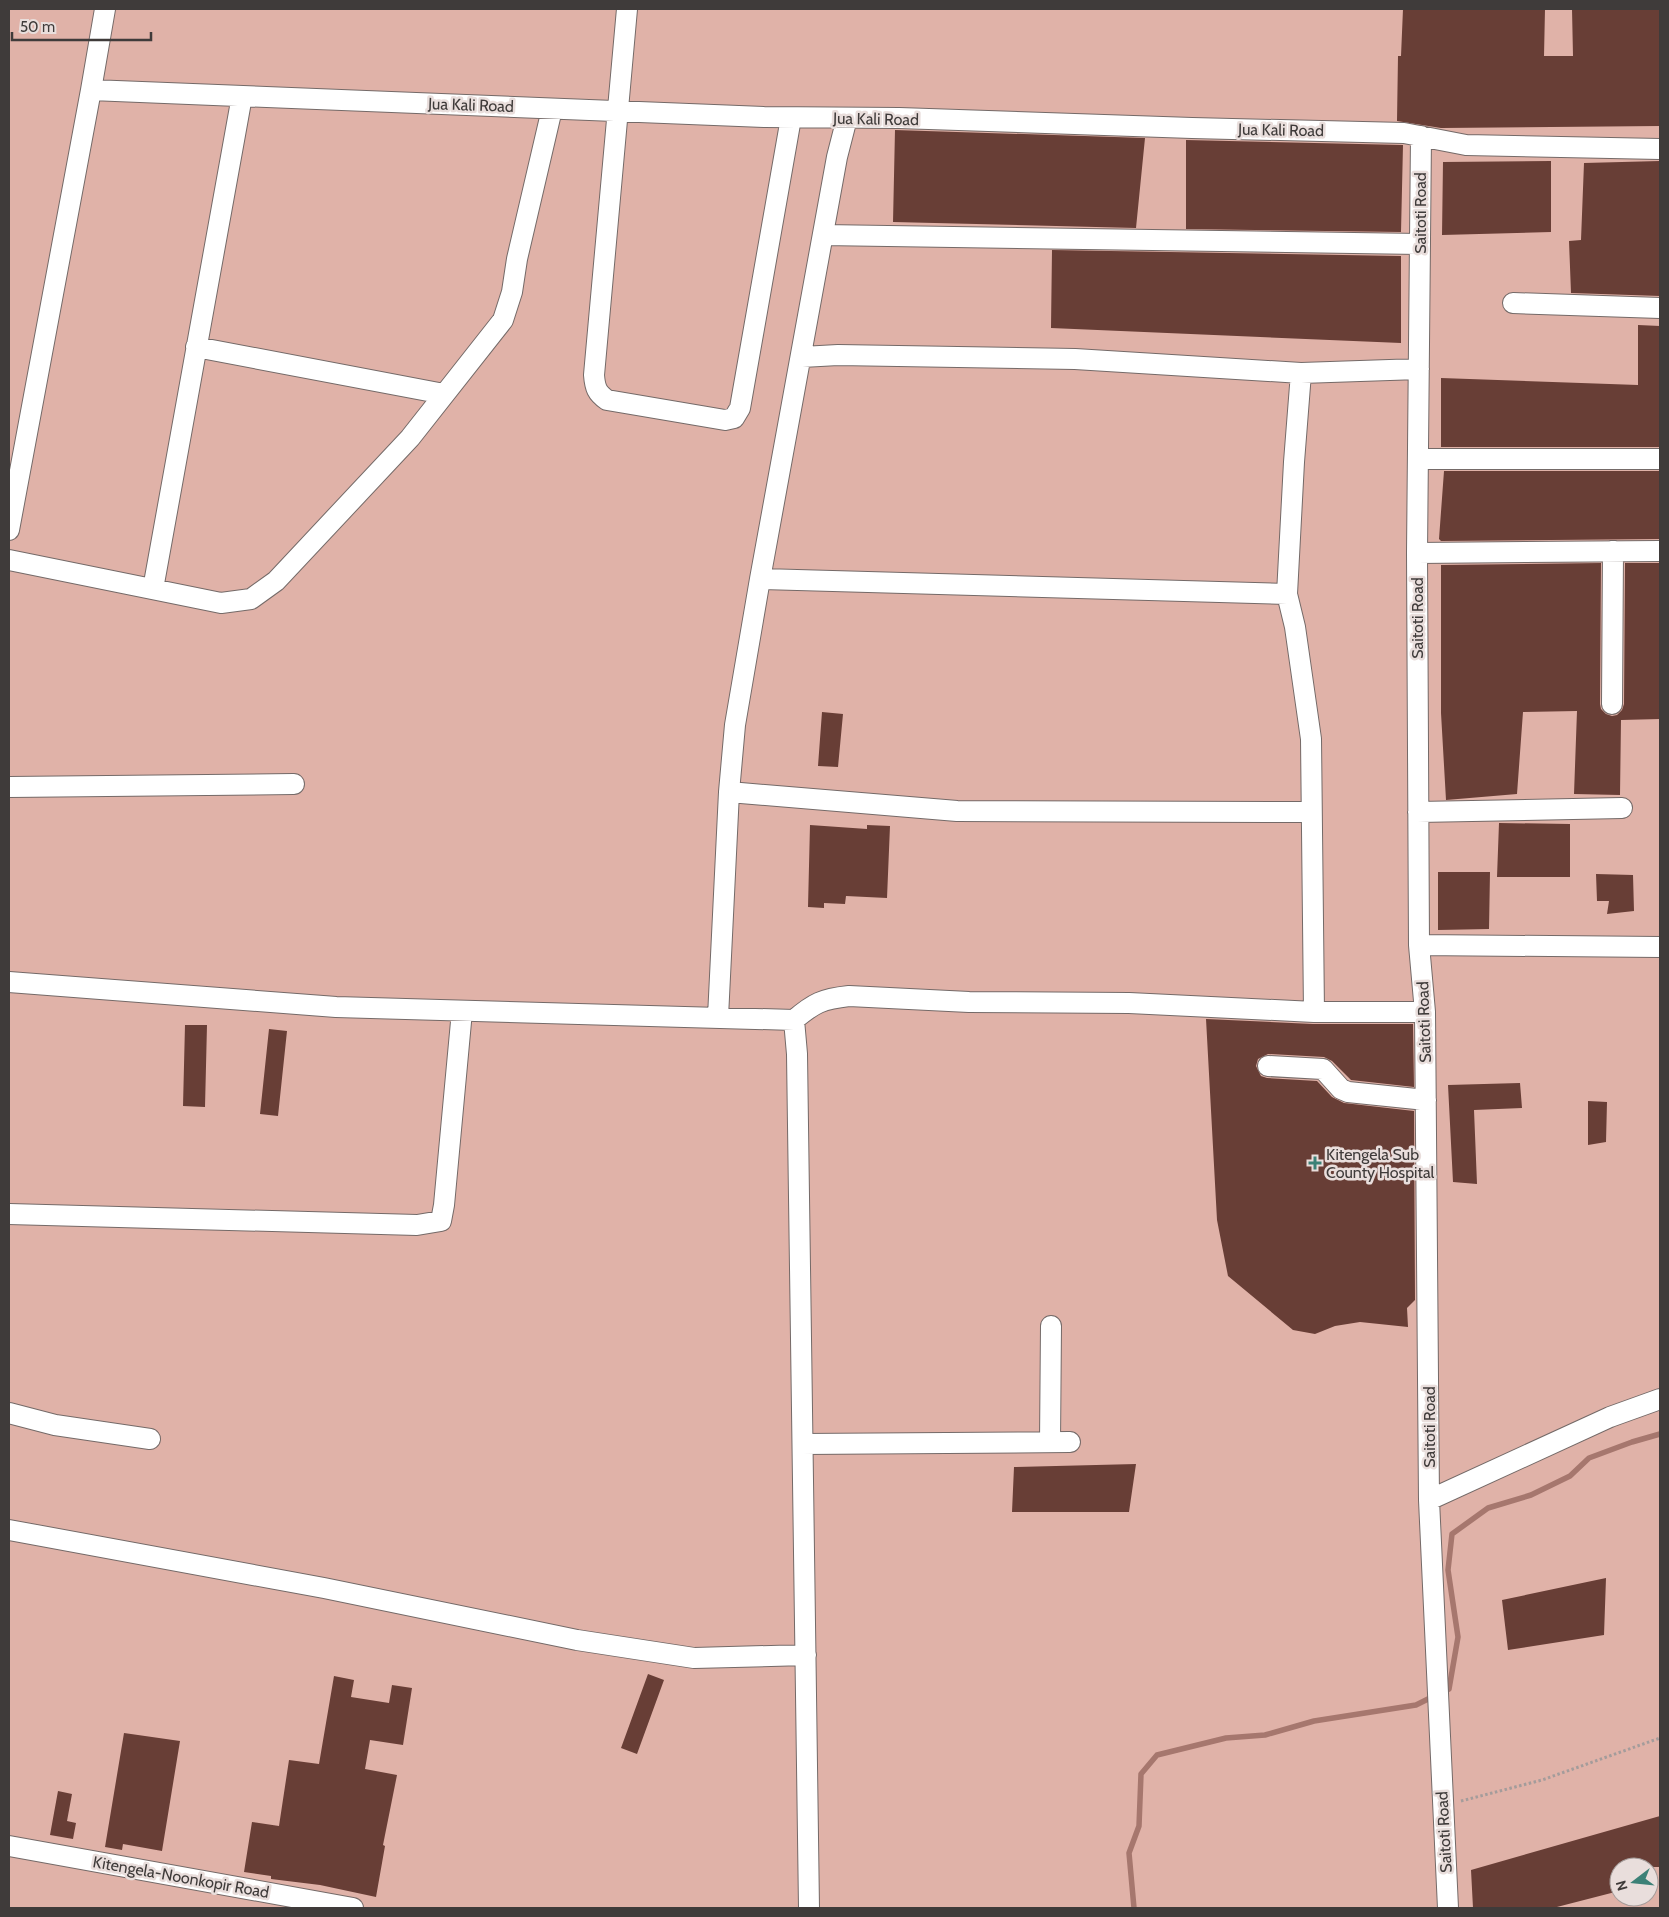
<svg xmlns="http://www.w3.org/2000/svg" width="1669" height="1917" font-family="Cabin,sans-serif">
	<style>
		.green { fill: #e0b2a8; fill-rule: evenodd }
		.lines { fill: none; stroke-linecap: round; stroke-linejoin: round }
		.stream { stroke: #a6776e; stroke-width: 5.5 }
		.building { fill: #683e36 }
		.minor-casing { stroke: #746a68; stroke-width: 22 }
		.path { stroke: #a49c9b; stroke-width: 3; stroke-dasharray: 2.5 2.5; stroke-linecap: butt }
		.minor { stroke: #fff; stroke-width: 20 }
		.poi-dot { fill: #3c8177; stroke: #e9dedc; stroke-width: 2 }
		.labels { text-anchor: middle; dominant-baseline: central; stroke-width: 5; stroke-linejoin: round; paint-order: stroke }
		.street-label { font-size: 16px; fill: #3f3b3a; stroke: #e9dedc }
		.poi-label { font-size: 16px; fill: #3f3b3a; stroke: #e9dedc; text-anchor: start }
	</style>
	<rect width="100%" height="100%" fill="#e9dedc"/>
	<path class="green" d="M9 9H1660V1908H9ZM1619 1867H1649V1897H1619Z"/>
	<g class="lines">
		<path class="stream" d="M1443 1692 1449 1689 1458 1637 1448 1570 1452 1534 1488 1508 1531 1495 1570 1476 1589 1458 1632 1442 1660 1434
			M1134 1908 1129 1853 1139 1826 1141 1774 1157 1755 1226 1738 1265 1735 1314 1721 1416 1705 1434 1696"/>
	</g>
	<path class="building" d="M1403 9H1545L1544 56H1573L1572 9H1660V126L1441 128 1397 121 1398 56H1401Z
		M895 130 1145 138 1136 228 893 222Z
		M1186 140 1403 145 1401 232 1186 229Z
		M1551 161V232L1442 235 1443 162Z
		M1660 161V296L1571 293 1569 241 1581 240 1584 163Z
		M1052 250 1401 256V343L1051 328Z
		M1638 325 1660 326V447H1441V378L1638 385Z
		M1444 471H1660V539L1441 541 1439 539Z
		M1601 563 1600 704 1601 709 1606 714 1612 716 1617 715 1622 710 1624 704 1625 563H1660V719L1621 720 1620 795 1574 794 1577 711 1523 712 1517 794 1446 800 1441 713V565Z
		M822 712 843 714 838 767 818 766Z
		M1499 823 1570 824V877H1497Z
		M810 825 867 829V825L890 826 887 898 846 896 845 904 824 903V908L808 907Z
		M1438 872H1490L1489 929 1438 930Z
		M1596 874 1633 875 1634 911 1607 914 1609 901H1597Z
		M1206 1019 1313 1024H1413L1414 1087 1351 1080 1332 1061 1324 1057 1268 1054 1258 1059 1256 1066 1261 1076 1267 1078 1317 1081 1332 1097 1344 1103 1414 1111 1415 1300 1407 1308 1408 1327 1360 1322 1335 1326 1315 1334 1293 1330 1228 1276 1217 1220Z
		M185 1025H207L205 1107 183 1106Z
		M269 1029 287 1031 278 1116 260 1114Z
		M1520 1083 1522 1108 1474 1110 1477 1184 1453 1182 1448 1085Z
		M1588 1101 1607 1102 1606 1142 1588 1145Z
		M1136 1464 1129 1512H1012L1014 1467Z
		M1606 1578 1604 1635 1508 1650 1502 1600Z
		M648 1674 664 1680 637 1754 621 1748Z
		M334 1676 354 1680 351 1697 389 1703 392 1685 412 1688 403 1745 370 1740 365 1769 397 1775 383 1845 385 1846 376 1897 320 1885 271 1879V1876L244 1872 252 1822 279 1826 289 1760 319 1764Z
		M124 1733 180 1741 162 1851 123 1844 122 1850 105 1847Z
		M58 1791 72 1794 67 1821 76 1823 73 1839 50 1835Z
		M1660 1816V1867H1619V1891L1553 1908H1473L1471 1870Z"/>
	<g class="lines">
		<defs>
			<path id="minor" d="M627 9 594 375C595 388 597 393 607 400L725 420 734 418 740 408 791 118
				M91 90 764 117 899 118 1192 128 1404 133 1466 145 1660 149
				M1421 136 1417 553 1419 945 1425 1012 1429 1500 1448 1908
				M823 235 1420 244
				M1513 303 1660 308
				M196 347 444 394
				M802 357 838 355 1075 359 1301 373
				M1419 459H1660
				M9 530 91 90 105 9
				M1417 553 1660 551
				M9 560 221 603 251 599 276 581 410 438 503 320 512 292 517 259 552 109
				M760 579 1287 594
				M153 589 242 96
				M1612 704 1613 551
				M9 787 294 784
				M729 792 957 811 1311 812
				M1418 812 1622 808
				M1419 945 1660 947
				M9 982 336 1007 794 1020 797 1054 809 1908
				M1314 1012 1311 739 1295 627 1287 594 1294 462 1301 373 1419 369
				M718 1017 729 792 735 725 760 579 837 157 847 118
				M794 1020C814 1003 822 999 849 996L969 1002 1129 1003 1314 1012H1425
				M1268 1066 1323 1069 1341 1089 1348 1092 1426 1100
				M9 1214 417 1225 441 1221 444 1205 462 1011
				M9 1413 55 1425 150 1439
				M1050 1442 1051 1326
				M803 1444 1070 1442
				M1429 1500 1610 1417 1660 1399
				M9 1530 324 1588 577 1640 694 1658 806 1655
				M9 1846 353 1908"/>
		</defs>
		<use href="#minor" class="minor-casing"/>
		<path class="path" d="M1461 1801 1542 1780 1660 1738"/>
		<use href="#minor" class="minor"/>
	</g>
	<path class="poi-dot" d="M1312.5 1155.5h5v5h5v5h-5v5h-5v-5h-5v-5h5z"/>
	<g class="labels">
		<g class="street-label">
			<text transform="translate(471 105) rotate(2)">Jua Kali Road</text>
			<text transform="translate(876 119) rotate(1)">Jua Kali Road</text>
			<text transform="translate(1281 130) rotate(1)">Jua Kali Road</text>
			<text transform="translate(1420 213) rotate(-90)">Saitoti Road</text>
			<text transform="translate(1417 618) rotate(-90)">Saitoti Road</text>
			<text transform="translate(1424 1022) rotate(-92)">Saitoti Road</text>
			<text transform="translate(1429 1427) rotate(-90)">Saitoti Road</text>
			<text transform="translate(1444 1832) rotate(-93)">Saitoti Road</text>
			<text transform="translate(181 1877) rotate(10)">Kitengela-Noonkopir Road</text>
		</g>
		<g class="poi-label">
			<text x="1326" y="1154">Kitengela Sub<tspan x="1326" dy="18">County Hospital</tspan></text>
		</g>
	</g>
	<rect width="1669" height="1917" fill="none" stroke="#3f3b3a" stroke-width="20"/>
	<g transform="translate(1634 1882) rotate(254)"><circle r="24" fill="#e9dedc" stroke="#a59d9b"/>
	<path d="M0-4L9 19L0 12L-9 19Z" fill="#3c8177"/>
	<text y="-8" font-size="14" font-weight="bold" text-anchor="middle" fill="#3f3b3a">N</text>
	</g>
	<path d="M12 32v8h139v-8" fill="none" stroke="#3f3b3a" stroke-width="2.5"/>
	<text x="20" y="32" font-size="15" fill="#3f3b3a" stroke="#e9dedc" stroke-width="4" paint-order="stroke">50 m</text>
</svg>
